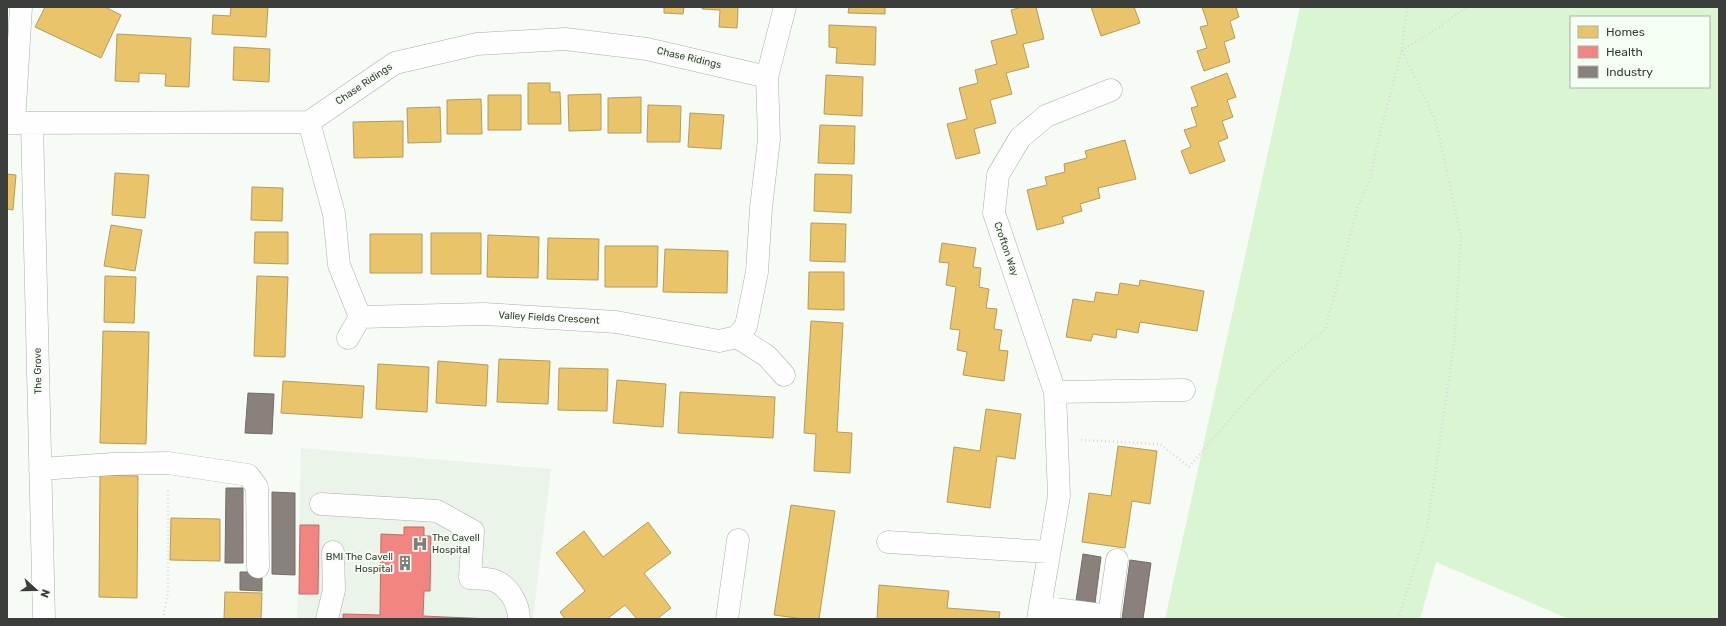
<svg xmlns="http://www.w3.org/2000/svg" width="1726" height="626" font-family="Rubik,sans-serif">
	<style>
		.built { fill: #eaf4e8 }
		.green { fill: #d9f5d1; fill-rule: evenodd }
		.homes { fill: #e9c46a; stroke: #b49c5b }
		.health { fill: #f28482; stroke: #bb6f6c }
		.industry { fill: #8a817c; stroke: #726d68 }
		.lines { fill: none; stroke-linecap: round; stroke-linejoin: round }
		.minor-casing { stroke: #abafab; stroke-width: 23 }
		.path { stroke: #d8dad7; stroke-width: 2.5; stroke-dasharray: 1 3; stroke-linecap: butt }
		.minor { stroke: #fefefe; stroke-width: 22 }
		.labels { text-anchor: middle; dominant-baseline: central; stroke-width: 4; stroke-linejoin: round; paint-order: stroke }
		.street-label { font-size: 10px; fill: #3a3d39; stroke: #f5fef3 }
		.poi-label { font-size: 10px; fill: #3a3d39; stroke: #f5fef3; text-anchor: start }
	</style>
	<rect width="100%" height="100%" fill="#f6fbf6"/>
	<path class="built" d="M301 448 551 469 533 619H297Z"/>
	<path class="green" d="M1300 7H1719V619H1569L1436 562 1420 619H1165ZM1571 17H1709V87H1571Z"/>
	<path class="homes" d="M45 7H105L121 15 101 58 35 27Z
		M231 7H268L266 37 212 34 213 15 230 16Z
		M664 7H684L683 14 664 13Z
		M703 7H738L737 28 719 27 720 10 702 9Z
		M849 7H885V14L848 13Z
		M1022 7H1036L1044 39 1023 44 1029 67 1006 73 1012 94 990 100 996 123 974 129 980 153 956 159 947 124 967 119 959 88 978 83 975 70 997 64 991 41 1017 34 1011 10Z
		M1091 7H1134L1140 23 1101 36Z
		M1202 7H1236L1239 17 1230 21 1235 38 1224 42 1230 62 1204 71 1197 51 1207 48 1200 27 1208 25Z
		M829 25 876 27 875 65 836 63 837 48 829 47Z
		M117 34 191 38 189 87 165 86 166 74 139 73V82L115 81Z
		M234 47 270 49 269 82 233 80Z
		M1227 73 1236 97 1227 100 1233 117 1222 121 1228 138 1218 142 1225 161 1190 174 1181 151 1191 147 1184 130 1197 126 1191 108 1198 106 1191 87Z
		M826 75 863 77 862 116 824 114Z
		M528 83H550V92H560L561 124H528Z
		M601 94V130L569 131 568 95Z
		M488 95H521V130H488Z
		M641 97V133H608V98Z
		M481 99 482 134H447V100Z
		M648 105 681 106 680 142H647Z
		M440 107 441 142 408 143 407 108Z
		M690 113 724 115 721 149 688 147Z
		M403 121V157L354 158 353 122Z
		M820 125 855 126 854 164 818 163Z
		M1125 140 1136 179 1098 188 1100 198 1080 204 1082 211 1062 217 1064 223 1037 230 1027 190 1047 185 1045 177 1065 172 1064 164 1087 158 1085 151Z
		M115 173 149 175 145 218 112 215Z
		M7 174 16 175 13 210 7 209Z
		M815 174 852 175 851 213 814 211Z
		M252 187 283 188 282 221 251 220Z
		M811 223 846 224 845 262 810 261Z
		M111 225 142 230 135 271 104 266Z
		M255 232H288V264L254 263Z
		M431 233H481V274H431Z
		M370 234H422V273H370Z
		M488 235 539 237 538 278 487 277Z
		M548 238 599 239 598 280 547 279Z
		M942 243 976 248 973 267 981 268 979 287 989 289 986 308 997 309 994 329 1002 330 999 350 1008 351 1004 381 963 375 967 352 957 350 960 330 950 329 956 287 946 285 949 263 939 262Z
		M605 246H658L657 287H605Z
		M665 249 728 251 727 293 663 292Z
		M809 272H844V310L808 309Z
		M105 276 136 277 134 323 104 322Z
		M257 276 288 277 285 357 254 356Z
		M1140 280 1204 291 1197 331 1140 322 1138 333 1117 329 1116 338 1093 334 1091 341 1066 337 1073 299 1094 302 1096 292 1118 295 1120 283 1139 286Z
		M811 321 843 323 837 432 852 433 850 473 814 471 816 434 804 433Z
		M103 331 149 332 146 444 100 443Z
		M499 359 550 361 548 404 497 402Z
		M438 361 488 365 486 406 436 403Z
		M378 364 429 367 427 412 376 409Z
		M559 368 608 369 607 411 558 410Z
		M617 380 666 384 663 427 613 423Z
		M283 381 364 386 362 418 281 413Z
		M680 392 775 397 773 438 678 433Z
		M986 409 1021 414 1015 459 997 456 990 508 947 502 954 447 980 451Z
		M1118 446 1157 451 1150 504 1132 501 1125 548 1082 542 1089 493 1111 496Z
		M100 475 138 476 137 598 99 597Z
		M791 505 835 511 819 619H804L774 615Z
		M171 518 220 519V561L170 560Z
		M648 522 671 553 644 573 671 608 657 619H637L625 605 607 619H565L560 612 585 591 556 553 584 531 603 557Z
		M879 585 949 591 947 608 1000 612 999 619H877Z
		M225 592 262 593 261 619H224Z"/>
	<path class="health" d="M300 525H319L318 594H299Z
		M404 527H424V536H431L430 591H424L423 616 490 619H343V614L380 615 381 534 404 535Z"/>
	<path class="industry" d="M248 393 274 394 272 434 245 433Z
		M226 488H243V563H225Z
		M272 492 295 493V575L272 574Z
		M1083 554 1101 557 1095 603 1076 601Z
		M1130 560 1151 563 1143 619H1122Z
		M240 572H262V591L240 590Z"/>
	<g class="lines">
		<defs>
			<path id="minor" d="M309 122 334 214 339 265 360 317 484 314 616 322 719 341 737 337 746 326 757 272 761 208 769 139 767 77 785 7
				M7 123 309 122 395 63 477 44 565 39 647 49 767 77
				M14 123 21 7
				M32 123 44 619
				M737 337 767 356 784 375
				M348 338 360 317
				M1055 392 1184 390
				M40 469 113 464 168 463 248 475 257 487 258 567
				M321 504 437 511 473 531 470 578C477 579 486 578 492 580 508 584 519 604 519 619
				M888 542 1048 552
				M1040 607 1109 616 1117 560
				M327 619 334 590 333 552
				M727 619 738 540
				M1038 619 1059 496 1055 392 994 213 998 175 1020 138 1046 116 1111 90"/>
		</defs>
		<use href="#minor" class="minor-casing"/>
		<path class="path" d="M1081 440 1160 444 1189 467 1243 404 1279 366 1325 330 1358 206 1370 180 1376 149 1402 50 1432 32 1467 7
			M163 619 168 592V488
			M1398 619 1427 529 1454 344 1461 237 1436 122 1402 50 1407 7"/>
		<use href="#minor" class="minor"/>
	</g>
	<defs>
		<symbol id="hospital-bare" viewBox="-9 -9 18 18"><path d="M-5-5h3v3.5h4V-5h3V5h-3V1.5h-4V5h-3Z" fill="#7c807b" stroke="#f5fef3" stroke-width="2.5" paint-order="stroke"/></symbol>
		<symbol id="building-bare" viewBox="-9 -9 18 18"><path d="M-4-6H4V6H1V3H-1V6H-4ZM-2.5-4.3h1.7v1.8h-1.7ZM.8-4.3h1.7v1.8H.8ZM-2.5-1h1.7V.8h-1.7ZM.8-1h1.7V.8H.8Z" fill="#7c807b" stroke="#f5fef3" stroke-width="2.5" paint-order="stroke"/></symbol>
	</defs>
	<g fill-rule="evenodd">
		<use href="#hospital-bare" x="409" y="533" width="22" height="22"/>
		<use href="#building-bare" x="394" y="552" width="22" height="22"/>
	</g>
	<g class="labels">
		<g class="street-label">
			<text transform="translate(689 58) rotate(13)">Chase Ridings</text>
			<text transform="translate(364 84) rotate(-34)">Chase Ridings</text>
			<text transform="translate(1006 249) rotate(71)">Crofton Way</text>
			<text transform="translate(549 318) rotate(3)">Valley Fields Crescent</text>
			<text transform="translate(38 371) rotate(-91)">The Grove</text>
		</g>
		<g class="poi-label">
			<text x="432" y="538">The Cavell<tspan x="432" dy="12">Hospital</tspan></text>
			<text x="393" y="557" text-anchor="end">BMI The Cavell<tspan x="393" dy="12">Hospital</tspan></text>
		</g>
	</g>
	<rect width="1726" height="626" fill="none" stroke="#3a3d39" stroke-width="16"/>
	<rect x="1570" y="16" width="140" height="72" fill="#f5fef3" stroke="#aab1a9"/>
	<rect x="1578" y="26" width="20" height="12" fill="#e9c46a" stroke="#aab1a9"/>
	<text x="1606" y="36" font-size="12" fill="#3a3d39">Homes</text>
	<rect x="1578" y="46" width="20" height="12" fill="#f28482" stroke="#aab1a9"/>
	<text x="1606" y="56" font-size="12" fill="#3a3d39">Health</text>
	<rect x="1578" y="66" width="20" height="12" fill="#8a817c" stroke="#aab1a9"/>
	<text x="1606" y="76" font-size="12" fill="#3a3d39">Industry</text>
	<g transform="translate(36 590) rotate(111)" stroke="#f5fef3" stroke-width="3" paint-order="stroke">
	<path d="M0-3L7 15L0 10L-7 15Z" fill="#3a3d39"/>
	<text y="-6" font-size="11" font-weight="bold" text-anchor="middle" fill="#3a3d39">N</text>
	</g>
</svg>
